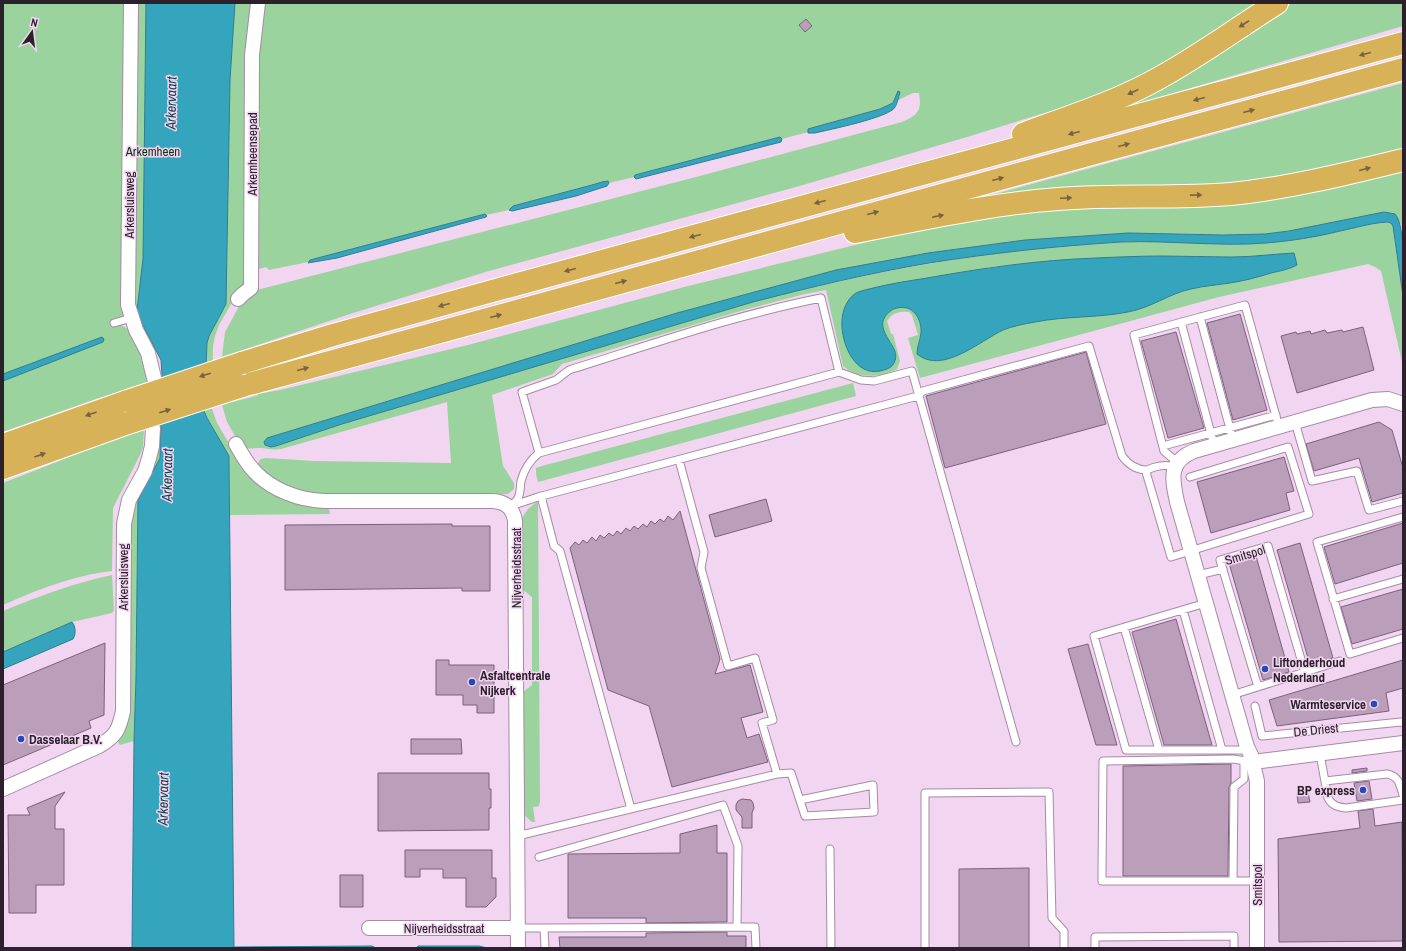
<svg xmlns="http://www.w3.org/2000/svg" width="1406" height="951" font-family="'Archivo Narrow',sans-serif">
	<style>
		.green { fill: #9ad39d; fill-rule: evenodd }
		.water { fill: #34a5bd; stroke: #317d91 }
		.building { fill: #bb9fba; stroke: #7b617b }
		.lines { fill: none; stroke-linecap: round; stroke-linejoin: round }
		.service-casing { stroke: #a68ba5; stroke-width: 9 }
		.minor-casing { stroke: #a68ba5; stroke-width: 16 }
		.motorway-casing { stroke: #fff; stroke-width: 24 }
		.service { stroke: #fff; stroke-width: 7 }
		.minor { stroke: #fff; stroke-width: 14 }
		.motorway { stroke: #d8b259; stroke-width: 22 }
		.motorway-bridge-casing { stroke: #fff; stroke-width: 24; stroke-linecap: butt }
		.motorway-bridge { stroke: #d8b259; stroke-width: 22 }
		.oneway { fill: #796240 }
		.poi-dot { fill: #2549b8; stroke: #f2d5f1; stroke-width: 1.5 }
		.labels { text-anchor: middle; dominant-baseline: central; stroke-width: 3; stroke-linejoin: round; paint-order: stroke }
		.park-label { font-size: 13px; fill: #04330d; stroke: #f2d5f1 }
		.street-label { font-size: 13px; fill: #2b202b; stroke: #f2d5f1 }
		.poi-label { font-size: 13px; font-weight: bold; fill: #2b202b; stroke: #f2d5f1; text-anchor: start }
		.water-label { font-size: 14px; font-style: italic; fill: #0f404b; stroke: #f2d5f1 }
	</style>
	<rect width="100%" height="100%" fill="#f2d5f1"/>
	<path class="green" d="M3 3H1259L1183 53 1137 79 1080 102 967 137 796 187 489 271 350 314 222 357 225 332 243 299 253 291 696 177 902 122C918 115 922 111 919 93H913L880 109 808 129V132L782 139 780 137 635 175 634 177 609 183 602 182 592 185 513 206 509 210 486 215 485 214 310 260 308 262 269 270 266 267 246 273 242 288 234 299 219 325 215 336 213 346 212 409 217 423 230 445 254 477 329 508 330 514 230 515 229 456 207 418 204 411 207 343 209 336 226 304V281L121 325 131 331 139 344 150 381 93 400 3 432V381L104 341 102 337 3 374Z
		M1292 3H1403V26L1102 114 1176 75Z
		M1403 83V156L1302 180 962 203Z
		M1403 170V237L1401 224 1384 212 1289 231 1265 234 1223 235 1128 233 1025 240 928 253 836 270 677 313 267 438 265 440V445L271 447 276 446 342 424 753 302C854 276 957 255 1062 247 1092 244 1122 241 1152 242 1185 242 1218 246 1251 244 1296 242 1340 230 1384 222L1391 223 1393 226 1403 296V366L1381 271 1375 267 1368 264 1219 297 920 378 908 338 918 335 912 315 909 312C899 311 892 313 887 321L891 334H893L900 361 897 369C882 378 857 379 843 366L826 290 805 294 744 310 562 364 553 374 492 395 503 466 514 483V489L508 494H312C286 488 275 482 257 464L261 459 266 458 314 461 451 463 447 402 281 449C273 450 269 449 262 448 255 448 249 449 242 448L227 422 222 405C234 401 246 399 258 395V394L280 390 468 345 688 286 941 224 1068 207 1234 204 1267 200 1328 189ZM1294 253 1295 266 1288 269 1231 283 1191 289 1130 312 1105 315 1049 319 1010 327 997 333 973 348 954 357 934 360 921 357C920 355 918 351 918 349 917 344 920 338 921 334 921 328 920 320 917 315 909 300 883 308 883 324 883 333 888 337 892 344 894 348 895 352 896 356L846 346 842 327 990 267 1094 258 1194 256 1232 257Z
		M853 383 856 396 538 482 536 474V468L542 466Z
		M160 425V458L138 500 136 677 134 741 120 745 118 742 130 512 158 426Z
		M144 430 143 447 139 457 113 508 112 571C75 575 36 590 3 605V483L118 438Z
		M538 501 540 801 539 806 533 807 535 822H532L524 815 523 692 532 685V597L522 589 521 519 528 509Z
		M112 575 114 610 112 613 72 622 3 652V611C39 596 74 583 112 575Z"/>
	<path class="water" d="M146 3H235L230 80 226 304 209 336 207 343 204 411 207 418 229 456V461L234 947 372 946 376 948H132L134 741 136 677 138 500 160 458 162 375 161 360 139 318 137 310 143 259Z
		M898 91 900 92C899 96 897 104 895 107 891 117 828 130 815 133H808V129L880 109 893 103Z
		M780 137 782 139 781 142 636 179 634 177 635 175Z
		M608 181 609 183 607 186 576 196 512 211 509 210 513 206 592 185 602 182Z
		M1384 212 1395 214C1406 226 1403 278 1403 296L1393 226 1391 223 1387 222C1371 223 1355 228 1340 231 1316 237 1291 241 1266 243 1218 247 1170 240 1121 242 1057 246 992 253 929 263 870 273 811 287 753 302L342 424 276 446 271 447 265 445 264 442 267 438 677 313 836 270 928 253 1025 240 1128 233 1223 235 1265 234 1289 231Z
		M485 214 487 216 486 217 337 258 308 263 310 260Z
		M1294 253 1297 265C1290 269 1280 271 1271 273 1258 277 1244 281 1230 283 1217 285 1204 286 1191 289 1169 294 1150 308 1128 312 1097 318 1066 316 1035 322 1024 324 1013 326 1003 330 980 341 942 375 917 354 917 346 920 341 921 333 922 319 913 304 897 308 891 309 885 315 883 321 880 337 902 348 894 363 892 368 885 370 880 371 856 376 843 347 842 327 841 315 845 300 856 293 860 291 865 290 869 289 888 284 908 281 927 278 983 268 1039 260 1096 258 1118 257 1140 256 1162 256 1185 256 1208 257 1231 257 1252 257 1273 254 1294 253Z
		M102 337 104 339 103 342 3 381V374Z
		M72 622C76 627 76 634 73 639L3 669V652Z
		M418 946H479L487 948H416Z"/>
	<path class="building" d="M806 19 812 26 805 32 799 25Z
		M1240 314 1267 410 1233 420 1207 323Z
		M1363 327 1374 370 1297 393 1281 336 1296 332 1297 334 1310 331 1311 334 1325 330 1327 333 1342 330 1343 332Z
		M1176 332 1204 428 1168 438 1141 341Z
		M1086 352 1106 424 945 468 926 396Z
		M1379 422 1392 430 1403 468V493L1372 502 1359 458 1314 471 1306 444Z
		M1284 457 1294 491 1286 493 1290 510 1211 533 1197 482Z
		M766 499 772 521 715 537 709 515Z
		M680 511 720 659 715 674 750 665 763 712 741 718 747 738 759 734 768 762 672 787 649 706 608 690 570 548 575 542 579 545 583 540 587 543 592 537 596 541 600 535 604 538 609 533 613 536 617 531 621 534 626 528 630 531 634 526 638 529 643 524 647 527 651 521 655 524 660 519 664 522 668 516 673 520Z
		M1403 523V563L1335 584 1324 547Z
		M452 524V526H490V591H462V588L285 590V525Z
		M1300 543 1333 658 1310 665 1277 550Z
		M1256 556 1289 672 1263 680 1229 563Z
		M1403 589V629L1352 644 1341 607Z
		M1176 619 1212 745H1164L1132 632Z
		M105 643 104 715 89 721 91 728 3 765V685Z
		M1088 644 1117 745H1096L1068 649Z
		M436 660H449V665H494V713H477V705H463V695H436Z
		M1403 660V688L1386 693 1389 711 1277 726 1269 700Z
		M411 739H461L462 754H411Z
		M1231 764V783L1229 787 1228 876H1123V766Z
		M1367 768V771L1352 773V770Z
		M378 773H489V789H491V808H489V830L378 831Z
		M1369 781 1372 799 1357 801 1354 783Z
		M65 792 55 806V829H64V885H36V913H9L8 815H30L27 808Z
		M1308 792 1310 802 1298 803 1297 794Z
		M742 799 751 800 753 803 754 808 752 813V828H742V817L736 810V805L738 801Z
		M1373 809 1375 826 1402 822 1403 941 1279 942 1278 839 1360 828 1358 811Z
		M717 825V853H727V922L646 923V918H568V854L680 853V834Z
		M405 850H492V878H496V897L486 907H466V878H443V869H420V877H405Z
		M1029 868V948H959V869Z
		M340 875H363V907H340Z
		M727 932V936H746V948H560L559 937H646V933Z"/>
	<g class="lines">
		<defs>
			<path id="service" d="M1200 317 1233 440
				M1181 322 1214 445
				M114 323 131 318
				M839 372 861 380 874 381 912 371 1016 742
				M1295 422 1312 481 1357 471 1369 510 1403 501
				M1163 446 1276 415
				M679 460 704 552 701 568 728 666 755 658 773 720 762 723 777 774
				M1177 462 1164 451 1134 335 1245 305 1279 427
				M1174 467C1166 464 1155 466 1147 470L1146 472 1171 557 1309 514 1288 447 1190 477
				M541 496 554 546 560 551 631 809
				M514 505 538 497 918 396 923 391 1089 346 1122 456C1128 464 1136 470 1147 470
				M510 507C512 505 515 502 517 500 521 494 520 487 521 481 524 470 530 460 539 453L522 392 556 380 569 370C653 344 735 315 821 298L839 372 539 453
				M1403 517 1317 542 1350 654 1403 638
				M1198 575 1223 569
				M1333 599 1403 579
				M1206 603 1094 636 1126 750H1249
				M1183 610 1222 750
				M1124 627 1159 750
				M1258 687 1220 560 1268 546 1305 673
				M1232 695 1340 661
				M1255 706 1262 736 1401 722 1403 723
				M1320 754 1328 798C1332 806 1338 807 1346 808L1403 800
				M1253 762 1233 759 1103 761 1102 875V881H1257
				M1325 781 1387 774C1399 776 1400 785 1403 795
				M517 836 777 774 791 773 805 816 874 812 873 785 800 800
				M830 849 831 948
				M539 857 723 805 738 846 737 927
				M1233 881 1234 787 1244 779V760
				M518 928H544L545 948
				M544 928 755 927 756 948
				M925 948V793L1049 792 1052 918 1064 931V948
				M1095 948V937L1234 936V948"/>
			<path id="minor" d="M131 3 128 305 136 330 148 353 154 378
				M238 299 243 294 251 288 252 55 258 3
				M236 444C241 453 247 464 255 472 272 490 299 500 324 501H493C506 502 513 508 515 521L518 948
				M1253 762 1403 743
				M3 789 99 746C116 736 119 730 123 711L124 524 129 500 145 471 149 458 152 446 153 428
				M369 928H518
				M1257 948V781L1251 755 1247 747 1177 502C1172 478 1168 462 1194 451L1372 400 1388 399 1403 404"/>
			<path id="motorway" d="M1023 134C1065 118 1108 105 1148 84 1193 61 1234 30 1277 3
				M855 232C923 219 989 204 1058 199 1116 194 1174 199 1231 194 1289 188 1346 174 1403 160
				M242 363 333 335 474 296 1403 43
				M242 386 1403 69
				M3 445 128 401
				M3 468 128 423"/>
		</defs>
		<use href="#service" class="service-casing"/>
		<use href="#minor" class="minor-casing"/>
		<use href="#motorway" class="motorway-casing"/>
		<use href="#service" class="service"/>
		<use href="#minor" class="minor"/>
		<use href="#motorway" class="motorway"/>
		<defs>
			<path id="motorway-bridge" d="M128 401 242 363
				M128 423 242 386"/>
		</defs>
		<use href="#motorway-bridge" class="motorway-bridge-casing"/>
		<use href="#motorway-bridge" class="motorway-bridge"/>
	</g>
	<defs><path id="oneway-solid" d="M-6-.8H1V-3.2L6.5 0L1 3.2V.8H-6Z"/></defs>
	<g class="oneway">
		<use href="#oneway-solid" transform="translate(1244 24) rotate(147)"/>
		<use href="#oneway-solid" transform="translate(1365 54) rotate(165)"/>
		<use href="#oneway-solid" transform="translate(1133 92) rotate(154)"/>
		<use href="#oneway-solid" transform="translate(1199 99) rotate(165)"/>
		<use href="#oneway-solid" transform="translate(1249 111) rotate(-15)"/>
		<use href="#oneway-solid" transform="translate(1074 133) rotate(165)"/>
		<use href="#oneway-solid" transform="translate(1124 145) rotate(-15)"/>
		<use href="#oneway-solid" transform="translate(1365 169) rotate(-14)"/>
		<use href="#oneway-solid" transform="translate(998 179) rotate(-15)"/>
		<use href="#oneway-solid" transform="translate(1196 195) rotate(-1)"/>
		<use href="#oneway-solid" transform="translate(1066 198) rotate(-3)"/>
		<use href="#oneway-solid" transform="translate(820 202) rotate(165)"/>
		<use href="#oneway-solid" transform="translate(873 213) rotate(-15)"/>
		<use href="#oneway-solid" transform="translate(938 216) rotate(-12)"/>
		<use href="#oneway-solid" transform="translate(695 236) rotate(165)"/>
		<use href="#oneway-solid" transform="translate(570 270) rotate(165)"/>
		<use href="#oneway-solid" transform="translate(621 282) rotate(-15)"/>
		<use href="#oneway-solid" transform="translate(444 305) rotate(165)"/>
		<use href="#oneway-solid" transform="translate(496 316) rotate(-15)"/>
		<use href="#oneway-solid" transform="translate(303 369) rotate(-15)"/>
		<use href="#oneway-solid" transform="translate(205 375) rotate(162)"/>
		<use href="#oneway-solid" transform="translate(165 411) rotate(-18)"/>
		<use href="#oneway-solid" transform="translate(91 414) rotate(160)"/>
		<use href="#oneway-solid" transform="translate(40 455) rotate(-20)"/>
	</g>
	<g class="poi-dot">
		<circle cx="1265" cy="669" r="4"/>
		<circle cx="472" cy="682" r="4"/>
		<circle cx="1374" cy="704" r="4"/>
		<circle cx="21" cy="739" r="4"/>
		<circle cx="1363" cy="790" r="4"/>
	</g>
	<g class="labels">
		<g class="park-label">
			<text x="153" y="151">Arkemheen</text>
		</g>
		<g class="street-label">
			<text transform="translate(252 154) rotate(-90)">Arkemheensepad</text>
			<text transform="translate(129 205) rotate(-90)">Arkersluisweg</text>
			<text transform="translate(1245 555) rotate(-17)">Smitspol</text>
			<text transform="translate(516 568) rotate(-90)">Nijverheidsstraat</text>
			<text transform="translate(123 577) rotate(-90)">Arkersluisweg</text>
			<text transform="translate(1316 730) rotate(-6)">De Driest</text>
			<text transform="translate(1257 885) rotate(-90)">Smitspol</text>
			<text x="444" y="928">Nijverheidsstraat</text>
		</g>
		<g class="poi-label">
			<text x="1273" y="662">Liftonderhoud<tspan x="1273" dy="15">Nederland</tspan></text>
			<text x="480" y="675">Asfaltcentrale<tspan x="480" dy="15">Nijkerk</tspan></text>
			<text x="1366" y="704" text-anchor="end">Warmteservice</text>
			<text x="29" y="739">Dasselaar B.V.</text>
			<text x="1355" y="790" text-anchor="end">BP express</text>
		</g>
		<g class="water-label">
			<text transform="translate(171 103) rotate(-89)">Arkervaart</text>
			<text transform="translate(167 475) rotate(-89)">Arkervaart</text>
			<text transform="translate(163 799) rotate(-89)">Arkervaart</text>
		</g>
	</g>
	<rect width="1406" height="951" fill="none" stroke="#2b202b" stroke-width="8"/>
	<g transform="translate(32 32) rotate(14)" stroke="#f2d5f1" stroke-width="3" paint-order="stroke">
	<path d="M0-3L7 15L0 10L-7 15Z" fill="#2b202b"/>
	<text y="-6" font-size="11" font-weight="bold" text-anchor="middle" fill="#2b202b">N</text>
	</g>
</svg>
